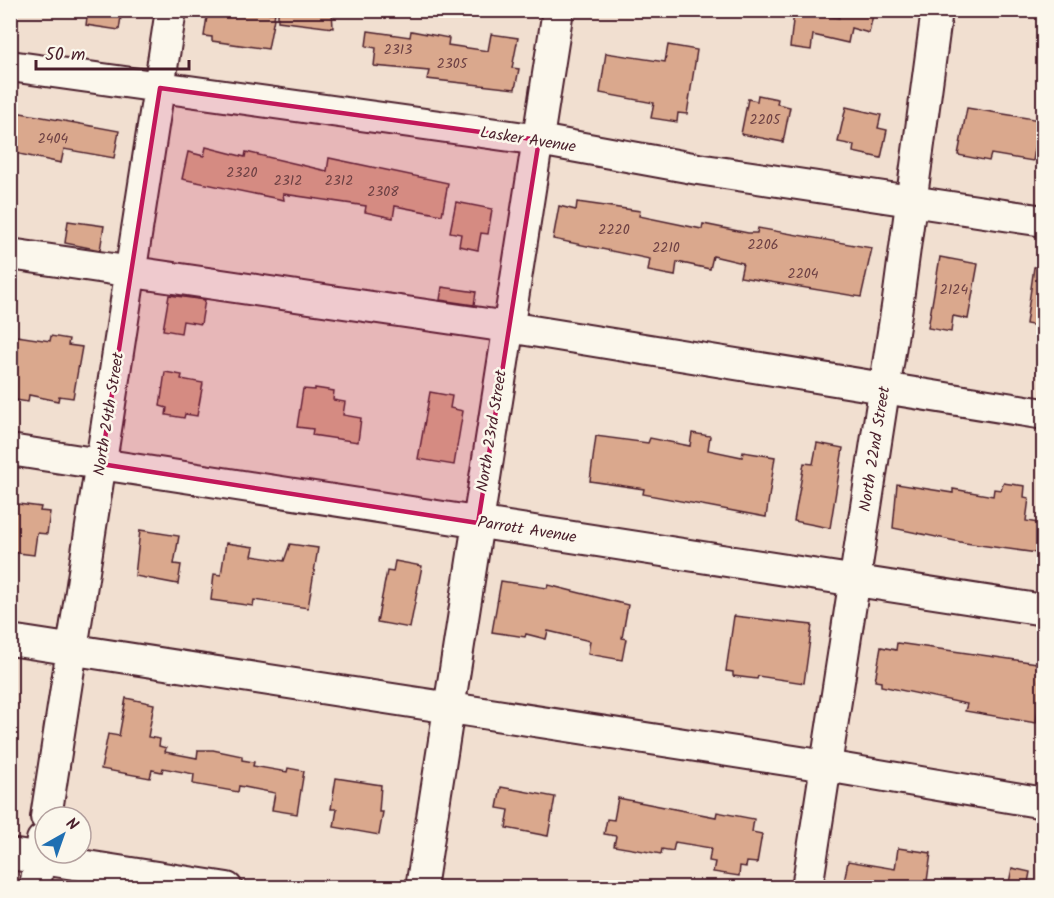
<svg xmlns="http://www.w3.org/2000/svg" width="1054" height="898" font-family="Kalam,sans-serif">
	<style>
		.building { fill: #daa88d; stroke: #4a1f2b; stroke-width: 1.5 }
		.lines { fill: none; stroke-linecap: round; stroke-linejoin: round }
		.minor-casing { stroke: #4a1f2b; stroke-width: 34 }
		.minor { stroke: #fbf7ec; stroke-width: 30 }
		.marked { fill: #c2185b; fill-opacity: 0.2; stroke: #c2185b; stroke-width: 4.5; stroke-linejoin: round }
		.labels { text-anchor: middle; dominant-baseline: central; stroke-width: 5; stroke-linejoin: round; paint-order: stroke }
		.number-label { font-size: 14px; fill: #6e4144 }
		.street-label { font-size: 16px; fill: #4a1f2b; stroke: #fbf7ec }
	</style>
	<rect width="100%" height="100%" fill="#f1dfd0"/>
	<filter id="ink" filterUnits="userSpaceOnUse"><feTurbulence type="fractalNoise" baseFrequency=".0167" numOctaves="2"/><feDisplacementMap in="SourceGraphic" scale="12" xChannelSelector="R" yChannelSelector="G"/><feConvolveMatrix kernelMatrix="1 2 1 2 8 2 1 2 1" color-interpolation-filters="sRGB"/></filter>
	<g filter="url(#ink)">
		<path class="building" d="M88 10H122L119 30 86 25Z
			M208 10 275 13 268 49 212 41V37L204 36Z
			M278 10H332L333 28 278 21Z
			M840 10H874L869 33 851 28 848 43 813 35 811 50 790 47 794 12 839 18Z
			M368 31 410 37 411 31 449 38 448 45 488 51 491 34 518 38 512 68 519 69 515 89 427 79 429 71 374 66 376 48 366 46Z
			M668 45 697 50 687 114 678 113 677 122 651 118 654 103 600 93 606 53 665 62Z
			M758 95 778 99 777 104 790 107 783 142 741 134 748 99 757 101Z
			M846 107 881 115 878 128 887 130 881 158 853 152 854 145 838 142Z
			M967 108 1040 120 1033 161 991 154 989 161 958 155Z
			M10 111 119 131 114 158 64 149 61 163 10 152Z
			M206 147 245 157 246 152 327 171 329 158 448 183 442 215 395 206 393 218 365 212 366 206 283 194 284 200 182 179 188 152 204 156Z
			M456 202 492 209 488 234 481 233 478 250 459 246 461 234 450 232Z
			M577 202 640 211 639 216 702 229 703 224 748 233H757L758 228 872 248 861 297 740 277 743 263 713 256 710 269 677 262 675 276 648 271 650 259 553 239 559 206 576 210Z
			M68 221 104 226 100 250 65 243Z
			M940 257 978 264 968 319 953 316 951 332 928 328Z
			M1034 267 1044 268V327L1026 324Z
			M442 287 476 292 474 305 440 300Z
			M169 295 205 300 201 324 183 321 181 333 163 330Z
			M10 335 50 341 51 336 69 339 68 345 82 347 73 398 59 396 58 401 29 395 28 402 10 399Z
			M165 372 182 375 181 379 203 383 197 416 185 414 184 418 166 415 167 408 160 406Z
			M315 388 334 391 333 400 345 402 343 415 361 418 358 442 312 435 313 429 297 427 303 389 315 390Z
			M430 392 452 396 450 408 463 411 454 465 418 459Z
			M692 433 710 436 708 450 742 457 743 452 775 457 766 517 643 494 644 489 590 481 596 436 648 443 650 438 690 446Z
			M817 443 843 448 830 528 794 521 804 463 813 464Z
			M1003 483 1025 486 1024 497 1029 498 1026 521 1044 524V554L965 543 893 528 897 484 953 493V489L993 496 994 489 1001 490Z
			M10 503 41 507 40 511 50 512 47 534 37 533 34 555 10 552Z
			M140 530 179 536 174 564 181 565 178 584 135 576Z
			M226 543 254 547 252 556 284 561 290 544 318 548 308 608 254 600 253 606 211 600 214 574 221 575Z
			M395 561 422 566 410 628 377 622 387 571 393 572Z
			M501 581 547 588 548 585 628 605 622 638 626 639 622 660 588 654 590 641 548 631 546 639 526 634 525 637 492 632Z
			M734 616 812 625 804 683 758 676 757 679 733 676V672L726 671Z
			M897 643 1044 664 1036 723 965 711 967 704 881 686V682L875 681 881 647 896 650Z
			M126 698 154 704 148 737 160 739 159 746 166 748 165 752 197 758 198 750H213L242 756V760L254 762 253 766 287 772 288 768 304 771 297 814 272 810 275 793 239 786 238 792 193 784 194 774 163 768 162 772 152 770 150 778 101 769 108 734 119 736Z
			M336 778 381 785 379 812H383L379 835 334 827 337 809H331Z
			M501 787 555 797 548 836 506 828 509 810 497 808Z
			M618 798 716 817 717 812 754 819 752 832 762 834 757 863 747 862 746 867 740 866 739 876 713 872 715 862 709 861 711 848 675 842 673 851 662 849 661 854 614 846 616 836 604 834 607 819 614 820Z
			M898 848 931 853 926 888H843L848 861 895 869Z
			M1012 868 1030 872 1027 888H1008Z"/>
		<g class="lines">
			<defs>
				<path id="minor" d="M10 66 539 140 698 169 1044 221
					M10 254 508 327 1044 414
					M10 450 1044 610
					M10 640 826 766 1044 803
					M46 817 171 10
					M10 854 227 888
					M35 888 42 840
					M421 888 558 10
					M807 888 898 300 937 10"/>
			</defs>
			<use href="#minor" class="minor-casing"/>
			<use href="#minor" class="minor"/>
		</g>
	</g>
	<path class="marked" d="M160 88 539 140 478 523 101 464Z"/>
	<g class="labels">
		<g class="number-label">
			<text x="398" y="50">2313</text>
			<text x="452" y="64">2305</text>
			<text x="765" y="120">2205</text>
			<text x="53" y="139">2404</text>
			<text x="242" y="173">2320</text>
			<text x="288" y="181">2312</text>
			<text x="339" y="181">2312</text>
			<text x="383" y="192">2308</text>
			<text x="614" y="230">2220</text>
			<text x="763" y="245">2206</text>
			<text x="666" y="248">2210</text>
			<text x="803" y="274">2204</text>
			<text x="954" y="290">2124</text>
		</g>
		<g class="street-label">
			<text transform="translate(528 140) rotate(9)">Lasker Avenue</text>
			<text transform="translate(109 414) rotate(-81)">North 24th Street</text>
			<text transform="translate(492 431) rotate(-81)">North 23rd Street</text>
			<text transform="translate(875 449) rotate(-81)">North 22nd Street</text>
			<text transform="translate(527 530) rotate(9)">Parrott Avenue</text>
		</g>
	</g>
	<rect width="1054" height="898" fill="none" stroke="#fbf7ec" stroke-width="36"/>
	<rect x="18" y="18" width="1018" height="862" fill="none" stroke="#4a1f2b" stroke-width="2" filter="url(#ink)"/>
	<g transform="translate(63 835) rotate(40)"><circle r="28" fill="#fbf7ec" stroke="#b4a19f" stroke-width="1.5"/>
	<path d="M0-4.5L10 22L0 15L-10 22Z" fill="#1f6fb2"/>
	<text y="-9" font-size="16" font-weight="bold" text-anchor="middle" fill="#4a1f2b">N</text>
	</g>
	<path d="M36 60v9h153v-9" fill="none" stroke="#4a1f2b" stroke-width="3"/>
	<text x="45" y="60" font-size="18" fill="#4a1f2b" stroke="#fbf7ec" stroke-width="4.5" paint-order="stroke">50 m</text>
</svg>
